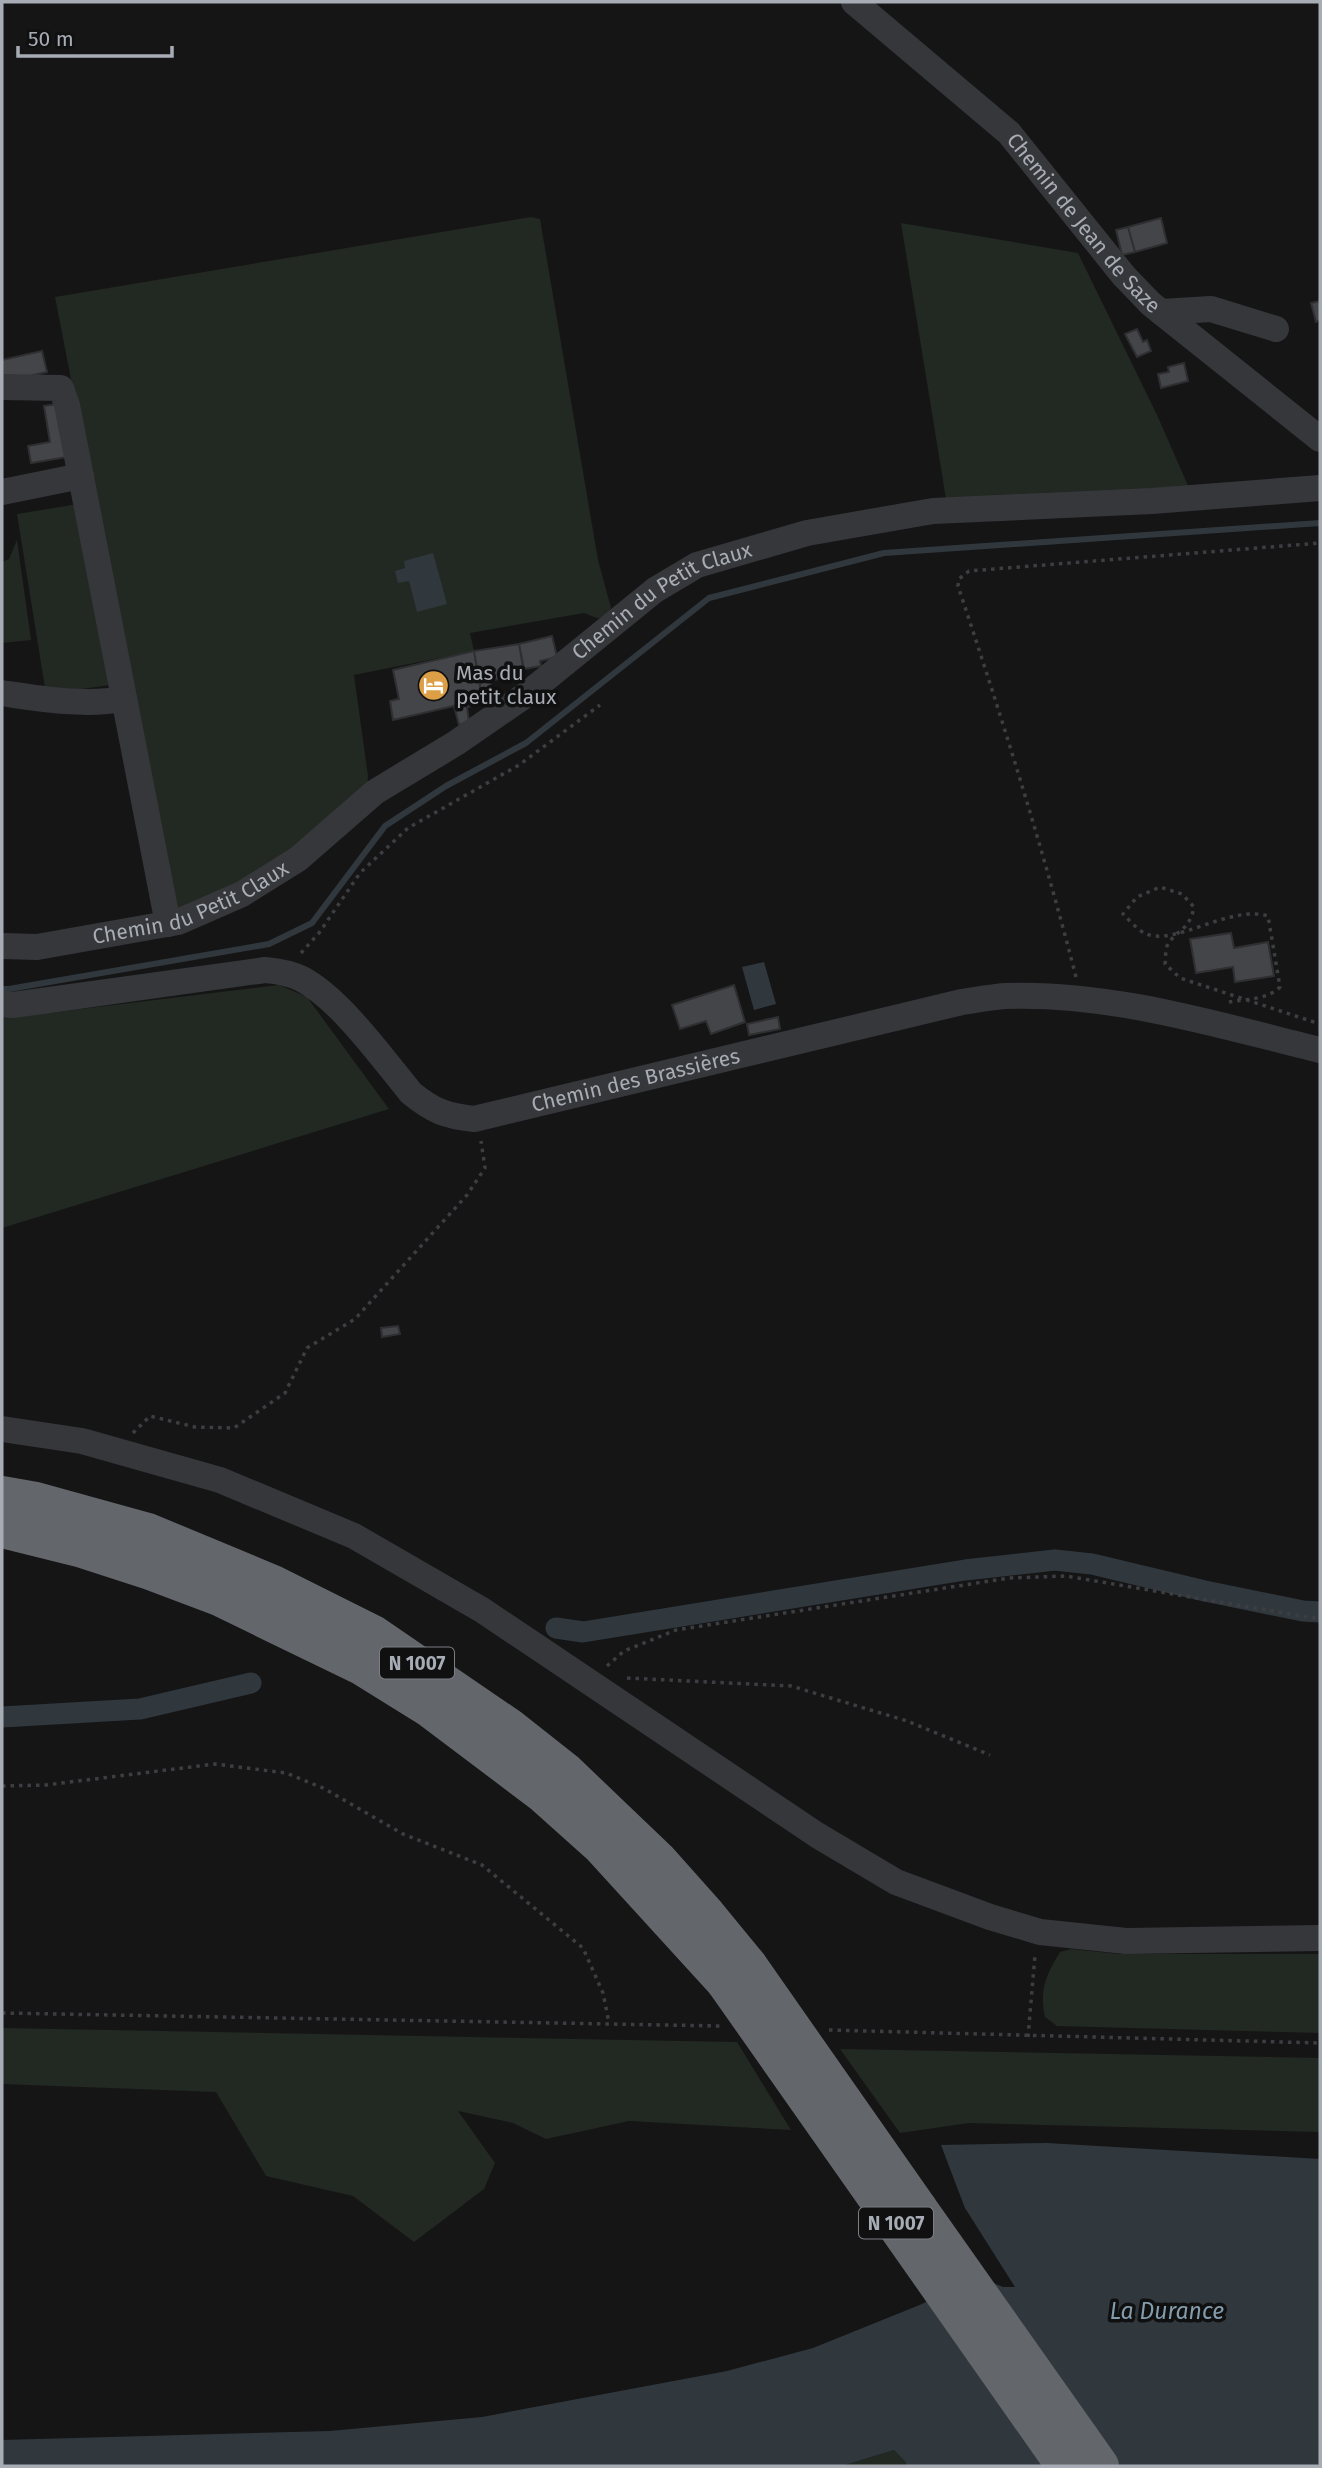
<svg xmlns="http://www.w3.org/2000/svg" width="1322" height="2468" font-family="'Fira Sans',sans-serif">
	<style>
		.green { fill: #222822 }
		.water { fill: #30383e }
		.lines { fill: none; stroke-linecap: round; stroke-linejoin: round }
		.stream { stroke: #30383e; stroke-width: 6 }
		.canal { stroke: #30383e; stroke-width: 21 }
		.building { fill: #444549; stroke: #2f2f32; stroke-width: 2 }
		.path { stroke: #3d3e42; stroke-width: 3.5; stroke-dasharray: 3.5 5; stroke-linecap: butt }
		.minor { stroke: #36373b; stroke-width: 26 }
		.highway { stroke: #63666b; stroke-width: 38 }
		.highway-bridge { stroke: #63666b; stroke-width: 38 }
		.labels { text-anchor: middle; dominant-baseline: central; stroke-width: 7; stroke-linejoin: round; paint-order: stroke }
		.shield { fill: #101011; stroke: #7a7e84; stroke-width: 2 }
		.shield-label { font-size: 19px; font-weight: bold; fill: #a8adb5 }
		.street-label { font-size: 21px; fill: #a8adb5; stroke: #101011 }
		.poi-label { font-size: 21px; fill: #a8adb5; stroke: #101011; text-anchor: start }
		.water-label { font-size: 23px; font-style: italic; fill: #839cac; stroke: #101011 }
	</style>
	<rect width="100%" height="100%" fill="#151516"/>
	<path class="green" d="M531 217 540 219 598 560 611 608 606 618H597L584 613 470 633 474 651 354 675 368 776 367 789 295 855 176 919 55 297Z
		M901 223 1078 253 1157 415 1190 490 946 499Z
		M78 504 110 685 46 694 17 514Z
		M17 540 31 640 2 643V562L9 559Z
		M279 985 307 997 389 1109 2 1228V1016L47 1013Z
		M1071 1949 1120 1954H1320V2033L1057 2026 1045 2017C1039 1990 1046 1975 1060 1952Z
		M2 2028 737 2042 791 2130 629 2121 546 2139 513 2123 458 2111 495 2163 484 2189 414 2242 353 2196 266 2176 216 2092 2 2084Z
		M840 2049 1320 2058V2132L969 2123 900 2133Z
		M894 2450 907 2462 906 2466H842Z"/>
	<path class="water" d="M433 553 447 604 417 612 409 581 398 583 395 571 405 568 404 561Z
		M764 962 776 1004 754 1010 742 967Z
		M1047 2143 1320 2159V2463L1316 2466H906V2462L894 2450 842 2466H2V2440L330 2431 482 2417 727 2371 813 2348 922 2304 956 2287 986 2280 1003 2287H1015L965 2208 941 2145Z"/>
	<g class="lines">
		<path class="stream" d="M2 989H9L269 944 312 923 385 826 446 786 526 743 709 598 884 553 1320 523"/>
		<path class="canal" d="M556 1628 583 1632 965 1570 1055 1560 1092 1564 1205 1591 1303 1611 1320 1612
			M2 1717 140 1709 251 1683"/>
	</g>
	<path class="building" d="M1161 218 1167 243 1135 252 1128 227Z
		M1128 227 1135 252 1122 255 1116 230Z
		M1320 301V320L1316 322 1311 303Z
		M1137 329 1143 342 1147 340 1151 351 1137 357 1125 334Z
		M42 351 47 372 3 382 2 360Z
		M1184 363 1188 381 1161 388 1158 374 1169 372 1168 367Z
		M64 403 73 456 31 463 28 446 50 442 44 406Z
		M552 636 557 657 540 661 541 666 524 669 519 644Z
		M519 644 524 673 490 681 494 701 483 704 474 651Z
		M474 651 483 704 467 707 469 722 459 725 454 706 393 720 390 701 399 699 393 670Z
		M1231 933 1234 948 1268 942 1274 976 1235 982 1233 967 1196 973 1190 939Z
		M734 985 745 1022 711 1034 706 1021 680 1029 672 1005Z
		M778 1017 780 1029 749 1035 747 1024Z
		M398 1326 400 1334 382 1337 381 1328Z"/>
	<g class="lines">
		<path class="path" d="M301 953 319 933 360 873 408 828 519 765 600 705
			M1076 977C1042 845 1001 715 958 586L959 579 969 571 1320 543
			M1229 1002C1246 999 1267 1000 1280 987L1268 916C1230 904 1173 948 1144 933 1137 929 1129 920 1123 914L1137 897 1160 887 1182 894 1194 907C1189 932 1177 928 1167 946 1165 950 1166 959 1165 964L1180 978 1320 1024
			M133 1433 150 1416 195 1427 234 1428 285 1393 307 1348 355 1319 467 1195 485 1168 481 1141
			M607 1666 624 1651 676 1630 1009 1578 1066 1576 1320 1619
			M627 1678 791 1686 907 1721 990 1755
			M2 1786 46 1785 215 1764 286 1773 323 1788 403 1834 482 1865 583 1948 603 1993 609 2023
			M2 2013 720 2026
			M829 2030 1320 2043
			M1028 2037 1035 1955"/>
		<g class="minor">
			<path id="s1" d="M854 2 1009 133 1124 276 1151 304 1320 439"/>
			<path d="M1161 312 1211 309 1276 329"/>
			<path d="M2 387 61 388 67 405 168 924"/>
			<path d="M2 492 81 476"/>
			<path d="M2 693C42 699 83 706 124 699"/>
			<path id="s2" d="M2 946 37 947 178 922 242 894 298 859 375 792 456 743 527 694 655 590 697 565 807 533 933 511 1152 501 1320 488"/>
			<path id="s3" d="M2 1004 13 1005 265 970C277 971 290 973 302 979 340 999 383 1059 411 1093 433 1111 446 1116 474 1119L962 1002C976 1000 991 997 1005 996 1111 992 1218 1025 1320 1050"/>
			<path d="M2 1429 82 1441 220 1480 354 1536 482 1610 817 1835 896 1882 990 1917 1040 1932 1126 1941 1320 1938"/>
		</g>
		<path class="highway" d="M2 1495 36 1501 148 1532 273 1584 373 1634 509 1727 566 1772 658 1860 707 1915 748 1965
			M2 1529 79 1548 150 1571 219 1597 363 1667 429 1708 543 1794 600 1845 725 1982
			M918 2208 1100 2466"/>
		<path class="highway-bridge" d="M748 1965 918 2208
			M725 1982 1065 2466"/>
	</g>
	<defs>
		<symbol id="hotel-disc" viewBox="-11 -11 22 22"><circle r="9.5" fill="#dd9f46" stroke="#101011"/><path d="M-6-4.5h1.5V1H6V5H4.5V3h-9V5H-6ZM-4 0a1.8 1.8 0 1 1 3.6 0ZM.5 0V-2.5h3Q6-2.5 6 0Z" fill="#fff"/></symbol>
	</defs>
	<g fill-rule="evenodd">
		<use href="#hotel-disc" x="416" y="668" width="35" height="35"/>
	</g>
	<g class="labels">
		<g class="shield">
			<rect x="380" y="1647.5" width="74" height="31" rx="5"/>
			<rect x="859" y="2207.5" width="74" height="31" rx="5"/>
		</g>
		<g class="shield-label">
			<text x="417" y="1663">N 1007</text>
			<text x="896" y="2223">N 1007</text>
		</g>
		<g class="street-label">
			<text stroke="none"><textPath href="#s1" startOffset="320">Chemin de Jean de Saze</textPath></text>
			<text stroke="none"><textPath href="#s2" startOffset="763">Chemin du Petit Claux</textPath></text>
			<text stroke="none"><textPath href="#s2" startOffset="196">Chemin du Petit Claux</textPath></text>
			<text stroke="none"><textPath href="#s3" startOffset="698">Chemin des Brassières</textPath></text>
		</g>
		<g class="poi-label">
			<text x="456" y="673">Mas du<tspan x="456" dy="24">petit claux</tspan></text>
		</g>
		<g class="water-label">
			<text x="1167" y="2311">La Durance</text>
		</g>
	</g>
	<rect width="1322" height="2468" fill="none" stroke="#a8adb5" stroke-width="7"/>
	<path d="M18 46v10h154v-10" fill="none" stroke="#a8adb5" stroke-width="3.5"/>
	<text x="28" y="46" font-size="21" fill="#a8adb5" stroke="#101011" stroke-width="5" paint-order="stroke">50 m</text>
</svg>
